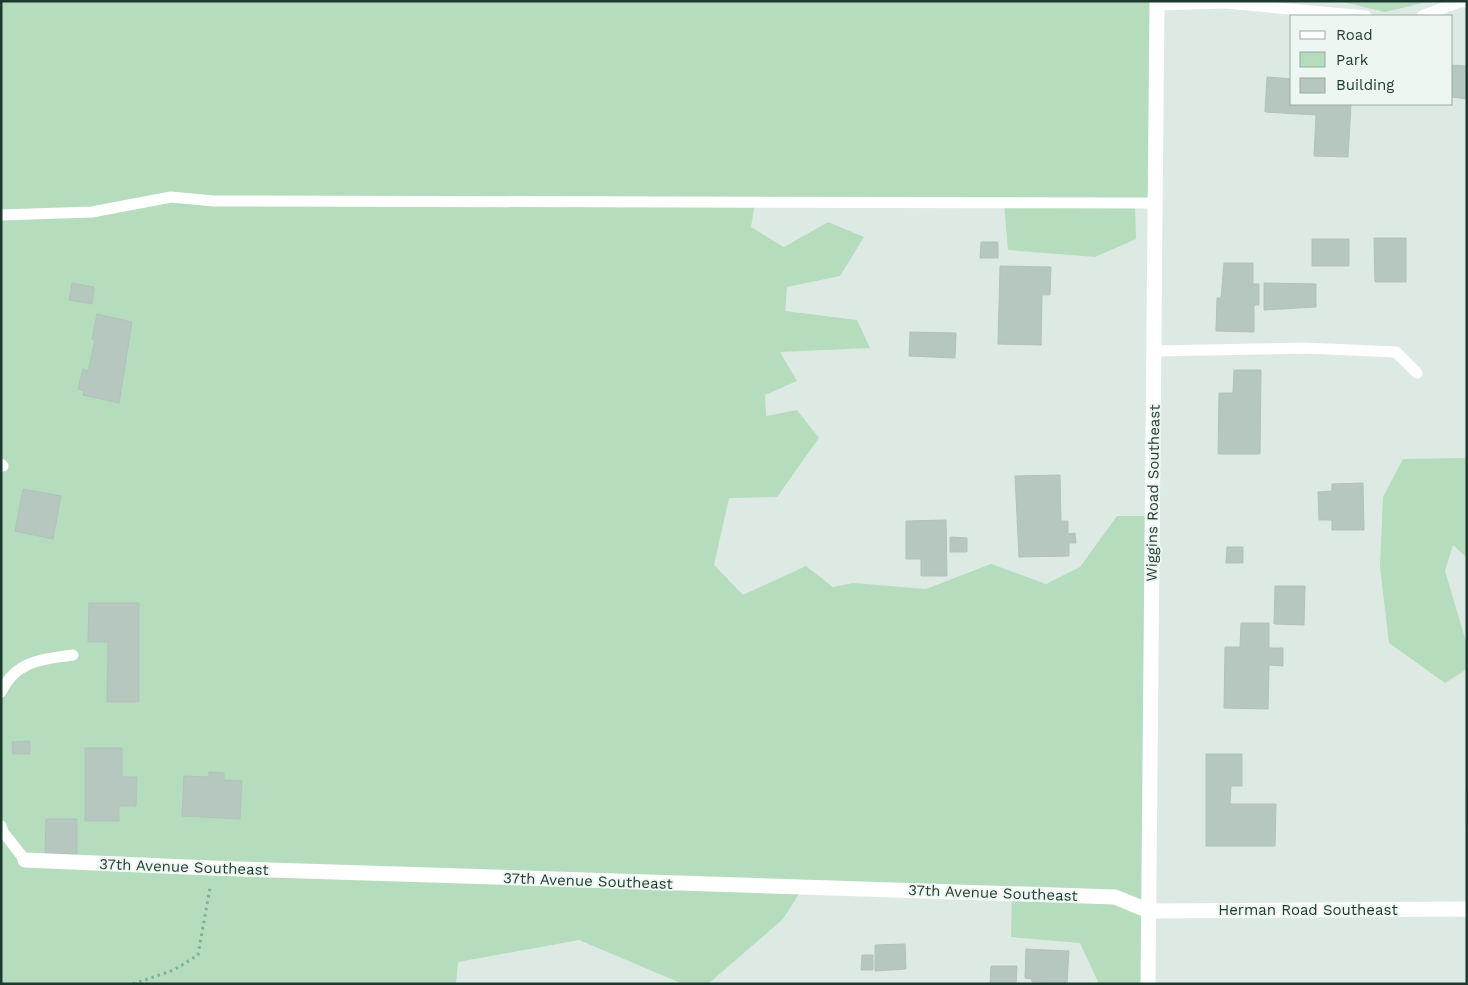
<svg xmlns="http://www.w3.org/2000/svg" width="1468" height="985" font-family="'Work Sans',sans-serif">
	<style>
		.green { fill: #b5dcbc }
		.building { fill: #b5c7bf; stroke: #b0c3b9 }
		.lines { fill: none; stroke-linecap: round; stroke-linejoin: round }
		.path { stroke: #7caf9b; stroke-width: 3; stroke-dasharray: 2.5 4; stroke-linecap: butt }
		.service { stroke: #fff; stroke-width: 11 }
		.minor { stroke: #fff; stroke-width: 15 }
		.tertiary { stroke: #fff; stroke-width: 15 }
		.labels { text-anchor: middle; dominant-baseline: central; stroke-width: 4; stroke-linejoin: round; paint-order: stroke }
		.street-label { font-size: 15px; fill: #1e3930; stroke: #edf6f1 }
	</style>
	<rect width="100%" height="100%" fill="#ddeae3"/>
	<path class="green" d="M1 1H1157L1155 203H1135L1136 239 1095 257 1008 250 1004 203 755 202 751 227 784 247 828 222 864 237 840 276 787 287 785 311 857 320 870 348 780 352 797 381 765 395 766 416 797 410 819 438 777 497 729 498 714 565 743 595 806 566 833 587 853 583 926 589 991 564 1046 584 1080 567 1117 516H1152L1148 984H1099L1080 943 1011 937 1012 894 803 888 783 919 708 984H683L579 940 458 962 456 984H1Z
		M1339 1H1431L1385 12Z
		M1467 458V558L1453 545 1445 571 1467 645V669L1445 683 1389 643 1380 567 1383 497 1403 459Z"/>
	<path class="building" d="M1452 65 1467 66V99L1452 97Z
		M1267 77 1292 79V104H1351L1348 157 1314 156 1316 115 1265 112Z
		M1374 238H1406V282H1375Z
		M1312 239H1349V266H1312Z
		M981 242H998V258H980Z
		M1224 263H1253V284H1259V305H1254V332L1216 331 1217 298H1221Z
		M1000 266 1051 267 1050 295H1042L1041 345 998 344Z
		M72 283 94 287 92 304 69 300Z
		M1264 283 1316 284V307L1264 310Z
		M97 314 132 322 119 403 83 395 84 391 78 389 83 369 88 371 95 340 92 339Z
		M910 332 956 333 955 358 909 356Z
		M1234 370H1261L1260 454H1218L1219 393H1233Z
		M1060 475 1061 521H1068V534L1075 533 1076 543H1069V556L1019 557 1015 476Z
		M1363 483 1364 530H1332V520H1319L1318 492 1332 491V484Z
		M23 489 61 496 53 539 15 531Z
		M946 520 947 576H921V559H906V521Z
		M950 537 967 538V552H950Z
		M1227 547H1243V563H1226Z
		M1275 586H1305L1304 625 1274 624Z
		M89 603H139V702H107L108 642H88Z
		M1241 623H1269V648H1283V666L1269 665 1268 709 1224 708 1225 647H1240Z
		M30 741V754H13L12 742Z
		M85 748H122V777H137L136 806H119V821H85Z
		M1206 754H1242V786H1231L1230 804H1276L1275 846H1206Z
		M209 772 224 773V780L242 781 240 819 182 816 184 776 209 777Z
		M1466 790H1467V827H1466Z
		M46 819H77V854H45Z
		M905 944 906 969 875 971V945Z
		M1026 949 1069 951 1067 983 1032 982V979L1025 978Z
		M862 955H873V970H861Z
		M991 966H1017L1016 984H990Z"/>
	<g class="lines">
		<path class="path" d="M133 984 174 970 198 955 210 888"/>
		<path class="service" d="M1157 5 1225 3 1366 16
			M1422 16 1459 2H1467
			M1 215 92 212 171 197 214 201 1155 203
			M1154 351 1304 348 1396 352 1417 373
			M1 464 3 466
			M1 692C15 661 42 659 73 655
			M1 826 3 832 25 860"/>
		<path class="minor" d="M25 860 211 868 1115 897 1149 911"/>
		<path class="tertiary" d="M1149 911 1467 909
			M1148 984 1157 1"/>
	</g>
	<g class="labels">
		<g class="street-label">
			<text transform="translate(1153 493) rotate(-89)">Wiggins Road Southeast</text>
			<text transform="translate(184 867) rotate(2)">37th Avenue Southeast</text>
			<text transform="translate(588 881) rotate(2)">37th Avenue Southeast</text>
			<text transform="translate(993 893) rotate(2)">37th Avenue Southeast</text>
			<text x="1308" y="910">Herman Road Southeast</text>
		</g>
	</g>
	<rect width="1468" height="985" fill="none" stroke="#1e3930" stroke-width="5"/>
	<rect x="1290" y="15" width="162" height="90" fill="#edf6f1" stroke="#9aaaa4"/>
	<rect x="1300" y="31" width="25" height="8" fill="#ffffff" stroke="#9aaaa4"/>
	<text x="1336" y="40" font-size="15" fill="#1e3930">Road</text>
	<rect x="1300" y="52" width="25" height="15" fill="#b5dcbc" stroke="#9aaaa4"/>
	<text x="1336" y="65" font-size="15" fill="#1e3930">Park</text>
	<rect x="1300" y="78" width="25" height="15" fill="#b5c7bf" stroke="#9aaaa4"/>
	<text x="1336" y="90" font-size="15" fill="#1e3930">Building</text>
</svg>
